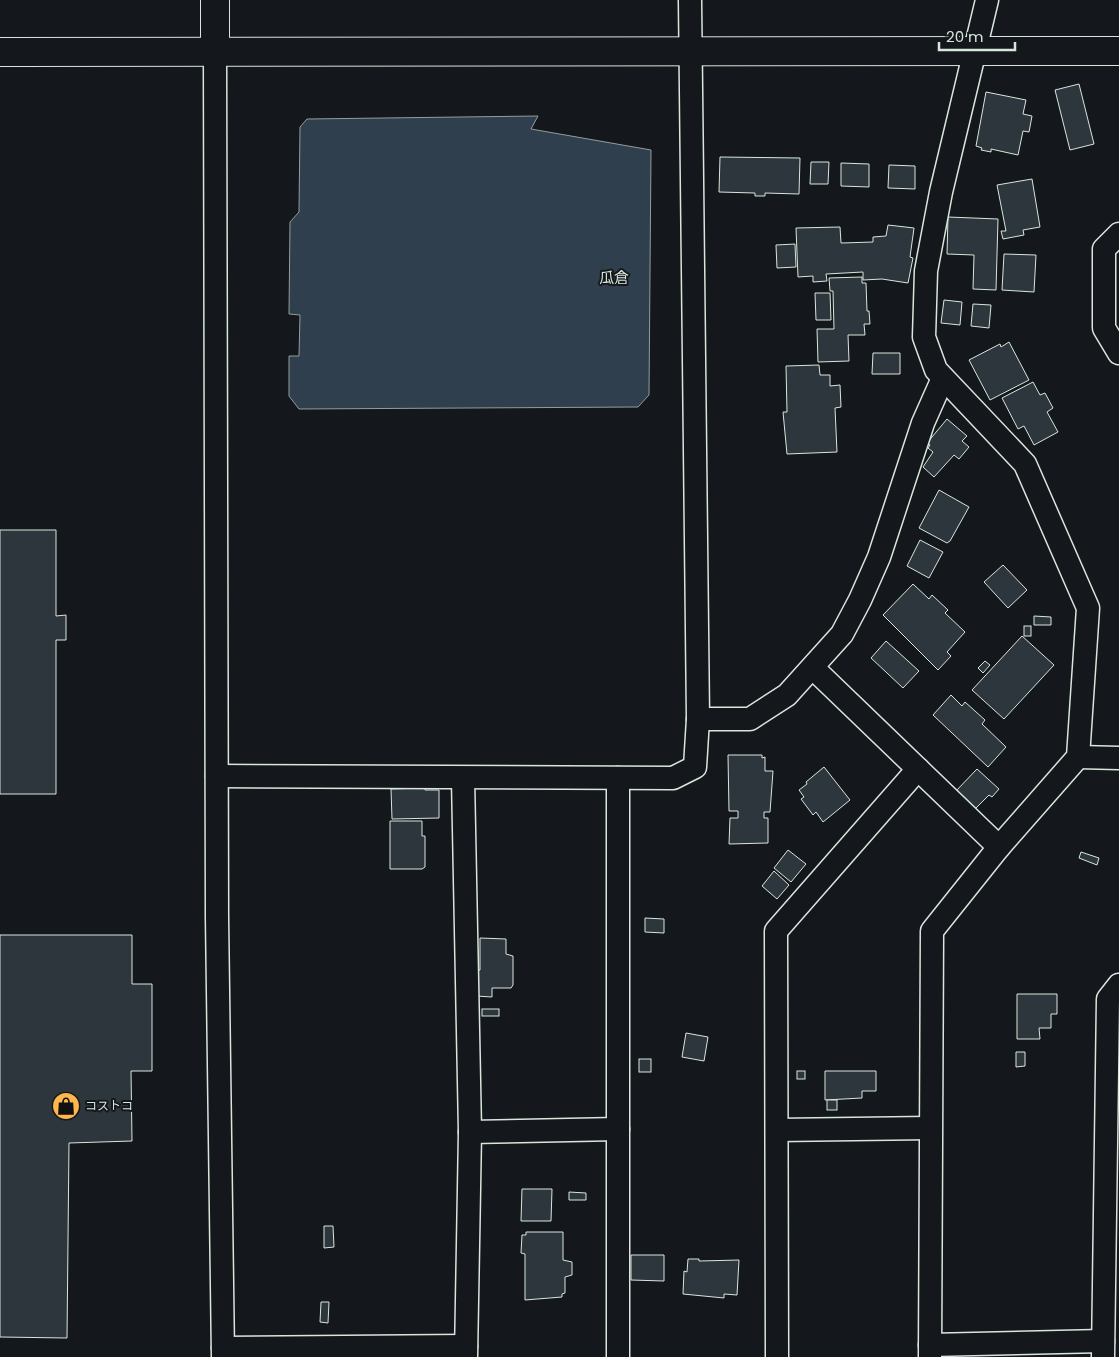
<svg xmlns="http://www.w3.org/2000/svg" width="1119" height="1357" viewBox="0 0 1119 1357" font-family="Poppins,'Noto Sans JP',sans-serif">
<style>
.water{fill:#2f3f4d;stroke:#939e99}
.building{fill:#2c363c;stroke:#d8e6dc}
.lines{fill:none;stroke-linecap:round;stroke-linejoin:round}
.minor-casing{stroke:#d8e6dc;stroke-width:25}
.tertiary-casing{stroke:#d8e6dc;stroke-width:30}
.minor{stroke:#14181c;stroke-width:22}
.tertiary{stroke:#14181c;stroke-width:28}
.labels{text-anchor:middle;stroke-width:4;stroke-linejoin:round;paint-order:stroke}
.poi-label{font-size:12px;fill:#d8e6dc;stroke:#14181c;text-anchor:start}
.quarter-label{font-size:15px;fill:#d8e6dc;stroke:#14181c}
</style>
<rect width="100%" height="100%" fill="#14181c"/>
<!-- water -->
<polygon class="water" points="538,116 531,129 651,150 649,395 638,407 299,409 289,396 289,356 299,356 300,315 289,314 290,222 299,212 300,127 307,119"/>
<!-- building -->
<g class="building">
<polygon points="1079,84 1094,144 1070,150 1055,90"/>
<polygon points="986,92 1026,100 1023,114 1032,116 1029,132 1023,131 1018,155 991,149 991,152 981,150 982,148 976,146"/>
<polygon points="720,157 800,158 799,194 765,193 765,196 755,196 755,193 719,192"/>
<polygon points="811,162 829,162 828,184 810,184"/>
<polygon points="841,163 869,164 869,187 841,186"/>
<polygon points="889,165 915,166 915,189 888,188"/>
<polygon points="1032,179 1040,227 1023,230 1024,235 1003,239 1001,231 1006,231 997,185"/>
<polygon points="948,217 998,219 996,290 973,289 974,255 947,254"/>
<polygon points="888,225 914,228 910,257 913,258 908,283 882,279 863,280 863,272 826,274 827,281 813,282 813,276 798,277 796,228 840,227 841,243 873,242 873,237 886,236"/>
<polygon points="795,244 796,267 777,268 776,245"/>
<polygon points="1004,254 1036,255 1034,292 1002,290"/>
<polygon points="862,277 862,283 866,283 867,311 869,311 870,324 864,324 865,335 848,335 849,361 818,362 817,329 834,329 833,291 830,291 829,278"/>
<polygon points="815,293 830,293 831,320 816,320"/>
<polygon points="944,300 962,302 960,325 941,323"/>
<polygon points="973,304 991,305 989,328 971,326"/>
<polygon points="1009,342 1029,380 990,400 969,360 1000,344 1001,347"/>
<polygon points="873,353 900,353 900,374 872,374"/>
<polygon points="819,365 820,375 830,375 830,386 840,385 841,407 835,408 837,452 787,454 783,412 787,412 786,366"/>
<polygon points="1033,382 1040,395 1045,393 1053,408 1047,412 1058,432 1034,445 1024,426 1018,429 1002,398"/>
<polygon points="947,419 967,436 962,441 969,447 959,459 954,455 934,477 923,467 933,452 928,448 930,445 927,443"/>
<polygon points="939,490 969,507 950,541 947,543 919,528"/>
<polygon points="0,530 56,530 56,616 66,615 66,640 56,640 56,794 0,794"/>
<polygon points="920,540 943,552 929,578 907,566"/>
<polygon points="1003,565 1027,590 1008,608 984,582"/>
<polygon points="913,584 929,599 932,595 948,610 945,613 965,632 947,652 951,656 938,670 883,615"/>
<polygon points="1034,616 1051,617 1051,625 1034,625"/>
<rect x="1024" y="626" width="7" height="10"/>
<polygon points="1022,636 1054,665 1004,719 972,690"/>
<polygon points="886,641 919,671 903,688 871,658"/>
<polygon points="985,661 990,665 983,673 978,668"/>
<polygon points="951,695 962,706 965,702 985,720 982,724 1006,747 988,767 933,715"/>
<polygon points="728,755 762,755 762,758 765,757 765,771 773,771 770,812 764,812 764,818 768,818 768,843 729,844 730,818 738,818 738,811 729,811"/>
<polygon points="824,767 850,800 823,822 816,812 813,815 801,799 804,797 799,790 807,784 806,782"/>
<polygon points="977,769 999,789 992,797 989,795 974,810 955,792"/>
<polygon points="425,788 425,790 439,790 439,818 392,819 391,789"/>
<polygon points="390,821 422,821 422,836 425,836 425,867 422,869 390,869"/>
<polygon points="788,850 806,864 791,882 774,868"/>
<polygon points="1081,852 1099,858 1097,865 1079,858"/>
<polygon points="774,871 789,885 777,899 762,886"/>
<polygon points="645,918 664,919 664,933 645,932"/>
<polygon points="0,935 132,935 132,984 152,984 152,1071 131,1071 132,1141 69,1143 67,1338 0,1337"/>
<polygon points="480,938 506,939 506,954 513,956 513,985 511,988 492,988 492,997 476,996 476,970 480,970"/>
<polygon points="1017,994 1057,994 1057,1014 1051,1014 1051,1028 1039,1028 1040,1039 1017,1039"/>
<rect x="482" y="1009" width="17" height="7"/>
<polygon points="686,1033 708,1037 704,1061 682,1057"/>
<polygon points="1016,1052 1025,1052 1025,1066 1016,1067"/>
<rect x="639" y="1059" width="12" height="13"/>
<rect x="797" y="1071" width="8" height="8"/>
<polygon points="825,1071 876,1071 876,1091 862,1091 862,1098 825,1100"/>
<rect x="827" y="1100" width="10" height="10"/>
<polygon points="522,1189 552,1189 551,1221 521,1221"/>
<polygon points="569,1192 586,1193 586,1200 569,1200"/>
<polygon points="324,1226 333,1226 334,1247 324,1248"/>
<polygon points="526,1232 563,1232 563,1260 572,1262 572,1275 565,1277 565,1293 562,1294 562,1297 525,1300 525,1254 521,1253 522,1235 526,1235"/>
<polygon points="631,1255 664,1255 664,1281 631,1280"/>
<polygon points="688,1259 699,1259 699,1261 739,1260 737,1295 724,1294 724,1298 683,1294 684,1271 687,1272"/>
<polygon points="321,1302 329,1302 328,1323 320,1322"/>
</g>
<g class="lines">
<!-- minor casing -->
<g class="minor-casing">
<g id="minor">
<polyline points="690,0 698,719"/>
<polyline points="215,53 217,917 223,1357"/>
<polyline points="1119,234 1104,249 1104,328 1119,353"/>
<polyline points="813,668 999,847"/>
<polyline points="1078,757 1119,758"/>
<polyline points="217,776 673,778 695,767 698,719 750,719 787,695 842,634 860,600 879,557 923,423 943,378"/>
<polyline points="463,778 470,1132 466,1357"/>
<polyline points="777,1130 930,1128"/>
<polyline points="470,1132 618,1129"/>
<polyline points="930,1345 1103,1341"/>
<polyline points="223,1348 466,1346"/>
<polyline points="618,1357 618,778"/>
<polyline points="777,1357 776,931 918,769"/>
<polyline points="930,1357 932,931 999,847 1078,757 1088,608 1025,464 936,370 924,337 926,271 941,192 987,0"/>
<polyline points="1103,1357 1108,999 1119,985"/>
</g>
</g>
<!-- tertiary casing -->
<g class="tertiary-casing">
<g id="tertiary">
<polyline points="215,0 215,53"/>
<polyline points="0,52 1119,51"/>
</g>
</g>
<!-- minor -->
<use href="#minor" class="minor"/>
<!-- tertiary -->
<use href="#tertiary" class="tertiary"/>
</g>
<!-- icons -->
<defs>
<g id="shop-disc" transform="scale(1.4375)"><circle r="9.5" fill="#ffb74d" stroke="#14181c"/><path d="M-5-2.5h2.3a2.7 3.5 0 0 1 5.4 0H5L5.5 6h-11ZM-1.5-2.5h3a1.5 2.3 0 0 0-3 0Z" fill="#111"/></g>
</defs>
<g fill-rule="evenodd">
<use href="#shop-disc" x="66" y="1106"/>
</g>
<g class="labels">
<!-- poi labels -->
<g class="poi-label">
<text x="85" y="1110">コストコ</text>
</g>
<!-- quarter labels -->
<g class="quarter-label">
<text x="614" y="283">瓜倉</text>
</g>
</g>
<!-- scale -->
<path d="M939 42v8h76v-8" fill="none" stroke="#d8e6dc" stroke-width="2.5"/>
<text x="946" y="42" font-size="15" fill="#d8e6dc" stroke="#14181c" stroke-width="4" paint-order="stroke">20 m</text>
</svg>
